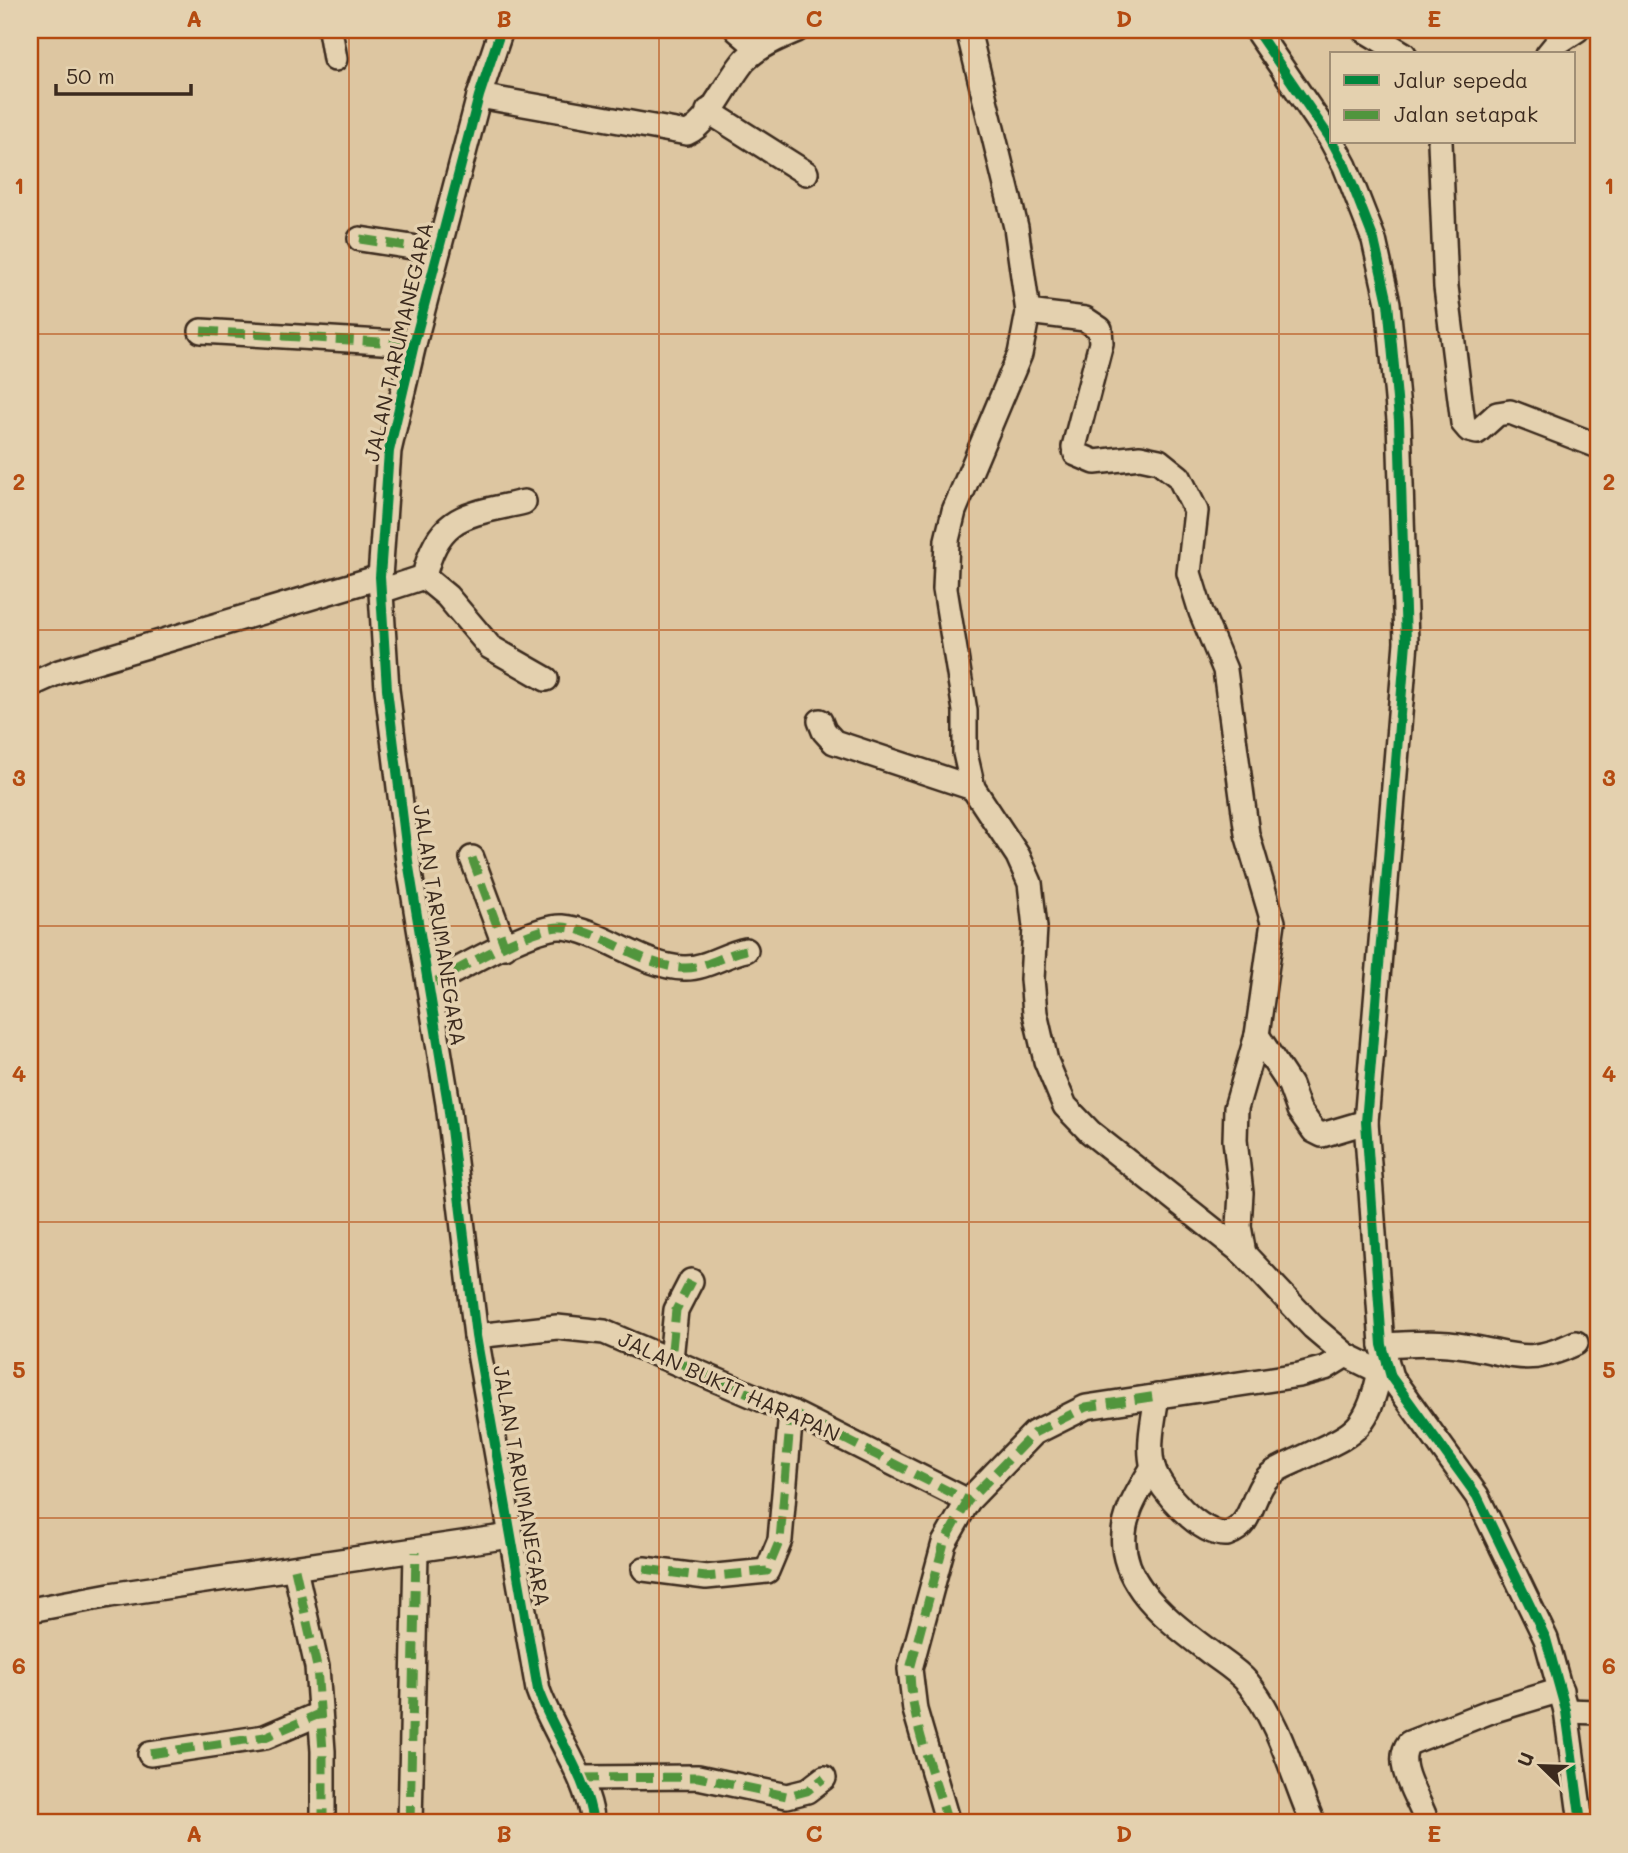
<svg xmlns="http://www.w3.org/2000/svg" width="1628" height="1853" viewBox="0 0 1628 1853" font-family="Mali,sans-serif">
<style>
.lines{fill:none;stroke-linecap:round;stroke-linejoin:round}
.minor-casing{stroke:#3b2a1e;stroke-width:28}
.minor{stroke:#e4d1af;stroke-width:23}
.quiet{stroke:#51953d;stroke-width:9;stroke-dasharray:18 9;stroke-linecap:butt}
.cycleway-casing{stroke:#e4d1af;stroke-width:15}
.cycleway{stroke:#00873e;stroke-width:10}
.grid{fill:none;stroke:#b44b11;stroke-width:2;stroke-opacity:0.55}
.labels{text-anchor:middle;stroke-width:7;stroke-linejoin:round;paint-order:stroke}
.street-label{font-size:21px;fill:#3b2a1e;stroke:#e4d1af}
.neatline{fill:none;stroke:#b44b11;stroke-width:2.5}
.grid-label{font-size:23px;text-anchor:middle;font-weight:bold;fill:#b44b11}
</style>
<rect width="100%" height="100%" fill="#ddc6a1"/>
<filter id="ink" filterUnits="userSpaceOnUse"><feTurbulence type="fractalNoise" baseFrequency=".0143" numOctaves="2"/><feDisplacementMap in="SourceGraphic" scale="14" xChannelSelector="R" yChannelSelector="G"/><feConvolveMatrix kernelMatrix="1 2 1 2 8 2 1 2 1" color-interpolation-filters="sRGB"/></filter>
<g filter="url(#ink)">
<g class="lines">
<!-- minor casing -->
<g class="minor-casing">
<g id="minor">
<polyline points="330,30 335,59"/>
<path d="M 501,30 L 479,96 L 414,344 L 389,451 L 380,577 L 387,689 L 408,861 L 448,1104 L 476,1336 L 538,1690 C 554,1735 587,1775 593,1823"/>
<polyline points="737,30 758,48"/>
<polyline points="968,30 1016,227 1028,312 1020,354 954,511 947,540 945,589 965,711 965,753 973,788 1018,856 1030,883 1035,927 1032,979 1035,1013 1046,1061 1065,1106 1090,1132 1244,1254 1313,1327 1346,1355 1391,1377"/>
<polyline points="1256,30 1330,138 1345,166 1374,240 1388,303 1399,420 1406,642 1366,1122 1382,1345 1391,1377 1477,1496 1546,1639 1566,1711 1581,1823"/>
<polyline points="1364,30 1404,54"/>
<polyline points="1548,54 1557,43 1577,30"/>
<path d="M 479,96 L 687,133 C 710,123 727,80 745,60 C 759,46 778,38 797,30"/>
<polyline points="708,111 806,173"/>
<polyline points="1440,142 1446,287 1463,423 1469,430 1477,432 1497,414 1510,412 1598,446"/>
<polyline points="360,239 438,251"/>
<polyline points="1028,312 1085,319 1100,329 1101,343 1074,447 1076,454 1095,462 1140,457 1159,461 1179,477 1196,511 1189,573 1201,612 1225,670 1247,834 1273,922 1257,1035 1236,1108 1235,1140 1241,1193 1239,1226 1244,1254"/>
<polyline points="201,331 414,344"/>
<polyline points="424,577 447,596 490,647 546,679"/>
<path d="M 381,591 L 424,577 C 438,513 469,515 524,502"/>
<polyline points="30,685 59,672 380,577"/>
<polyline points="820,721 824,731 834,742 973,788"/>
<polyline points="472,858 505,947"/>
<path d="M 429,985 C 456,971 534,925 562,927 C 602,930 642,967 684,968 C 705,969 725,954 746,950"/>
<polyline points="1257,1035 1290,1085 1299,1110 1314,1131 1322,1135 1366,1122"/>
<polyline points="476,1336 557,1327 604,1332 791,1412 968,1501"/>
<path d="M 1382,1345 C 1409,1344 1437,1341 1464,1346 C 1516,1354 1525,1367 1576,1343"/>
<polyline points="671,1359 676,1310 691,1281"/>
<path d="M 1157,1396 C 1154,1417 1147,1446 1153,1467 C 1160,1491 1201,1536 1227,1534 C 1255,1525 1250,1493 1270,1475 C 1278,1468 1289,1464 1298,1460 C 1351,1434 1367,1435 1380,1371"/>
<path d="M 1153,1467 C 1145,1480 1136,1494 1130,1509 C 1104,1572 1162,1616 1207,1650 C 1221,1661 1236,1669 1248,1683 C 1280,1722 1293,1778 1313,1823"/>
<polyline points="295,1569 317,1667 323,1751 323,1823"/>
<polyline points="644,1569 706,1577 767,1571 780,1540 791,1412"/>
<polyline points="30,1610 110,1595 510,1536"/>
<polyline points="1566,1711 1598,1712"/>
<polyline points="150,1754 265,1737 319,1714"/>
<polyline points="581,1778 698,1777 787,1796 807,1791 824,1778"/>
<polyline points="410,1823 416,1552"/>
<polyline points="948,1823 915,1710 910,1669 944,1543 968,1501 1034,1433 1086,1407 1299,1375 1325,1368 1346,1355"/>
<path d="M 1427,1823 C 1421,1801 1392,1764 1409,1743 L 1491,1711 L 1561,1690"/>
</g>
</g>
<!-- minor -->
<use href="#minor" class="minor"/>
<!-- quiet -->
<g class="quiet">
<polyline points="360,239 438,251"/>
<polyline points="201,331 414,344"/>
<polyline points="472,858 505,947"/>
<path d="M 429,985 C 456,971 534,925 562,927 C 602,930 642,967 684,968 C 705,969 725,954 746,950"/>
<polyline points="691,1281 676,1310 671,1359 791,1412 968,1501"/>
<polyline points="295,1569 317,1667 323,1751 323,1823"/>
<polyline points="644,1569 706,1577 767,1571 780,1540 791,1412"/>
<polyline points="150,1754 265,1737 319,1714"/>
<polyline points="581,1778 698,1777 787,1796 807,1791 824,1778"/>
<polyline points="410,1823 416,1552"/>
<path d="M 948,1823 C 934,1774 910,1720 910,1669 L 944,1543 L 968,1501 L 1034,1433 L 1086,1407 L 1157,1396"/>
</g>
<!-- cycleway casing -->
<g class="cycleway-casing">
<g id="cycleway">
<path d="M 501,30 L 479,96 L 414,344 L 389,451 L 380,577 L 387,689 L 408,861 L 448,1104 L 476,1336 L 538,1690 C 554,1735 587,1775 593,1823"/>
<polyline points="1256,30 1330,138 1345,166 1374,240 1388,303 1399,420 1406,642 1366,1122 1382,1345 1391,1377 1477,1496 1546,1639 1566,1711 1581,1823"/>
</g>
</g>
<!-- cycleway -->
<use href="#cycleway" class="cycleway"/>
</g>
</g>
<!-- grid -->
<path class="grid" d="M 349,30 L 349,1823M 659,30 L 659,1823M 969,30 L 969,1823M 1279,30 L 1279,1823M 30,334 L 1598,334M 30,630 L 1598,630M 30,926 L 1598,926M 30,1222 L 1598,1222M 30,1518 L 1598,1518"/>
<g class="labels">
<!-- street labels -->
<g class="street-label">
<text transform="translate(399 342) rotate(-77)" y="7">JALAN TARUMANEGARA</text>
<text transform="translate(439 925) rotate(81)" y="7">JALAN TARUMANEGARA</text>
<text transform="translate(729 1387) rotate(24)" y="7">JALAN BUKIT HARAPAN</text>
<text transform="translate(521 1486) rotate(80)" y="7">JALAN TARUMANEGARA</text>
</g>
</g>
<!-- margin -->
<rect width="1628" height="1853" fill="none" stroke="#e4d1af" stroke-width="77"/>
<!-- legend -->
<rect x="1330" y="52" width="245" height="91" fill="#e4d1af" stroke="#a08e75" stroke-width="2"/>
<rect x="1344" y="75" width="35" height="10" fill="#00873e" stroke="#a08e75" stroke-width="2"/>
<text x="1394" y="88" font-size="21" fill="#3b2a1e">Jalur sepeda</text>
<rect x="1344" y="110" width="35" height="10" fill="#51953d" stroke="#a08e75" stroke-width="2"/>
<text x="1394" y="122" font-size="21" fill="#3b2a1e">Jalan setapak</text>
<!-- north arrow -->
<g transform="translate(1541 1766) rotate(293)" stroke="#e4d1af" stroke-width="5" paint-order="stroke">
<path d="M0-5L12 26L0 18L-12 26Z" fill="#3b2a1e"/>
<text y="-10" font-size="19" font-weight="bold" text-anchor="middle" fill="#3b2a1e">U</text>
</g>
<!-- scale -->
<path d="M56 84v10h135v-10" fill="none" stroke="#3b2a1e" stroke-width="3.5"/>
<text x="66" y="84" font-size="21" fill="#3b2a1e" stroke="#e4d1af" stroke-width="5" paint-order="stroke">50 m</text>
<rect x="38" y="38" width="1552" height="1776" class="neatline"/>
<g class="grid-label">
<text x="194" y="27">A</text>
<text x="504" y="27">B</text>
<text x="814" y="27">C</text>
<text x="1124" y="27">D</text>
<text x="1434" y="27">E</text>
<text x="19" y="194">1</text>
<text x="1609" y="194">1</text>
<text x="19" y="490">2</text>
<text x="1609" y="490">2</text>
<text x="19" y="786">3</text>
<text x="1609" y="786">3</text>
<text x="19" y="1082">4</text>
<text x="1609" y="1082">4</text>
<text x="19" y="1378">5</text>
<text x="1609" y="1378">5</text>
<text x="19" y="1674">6</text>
<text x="1609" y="1674">6</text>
<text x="194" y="1842">A</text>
<text x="504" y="1842">B</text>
<text x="814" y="1842">C</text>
<text x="1124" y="1842">D</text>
<text x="1434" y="1842">E</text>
</g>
</svg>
